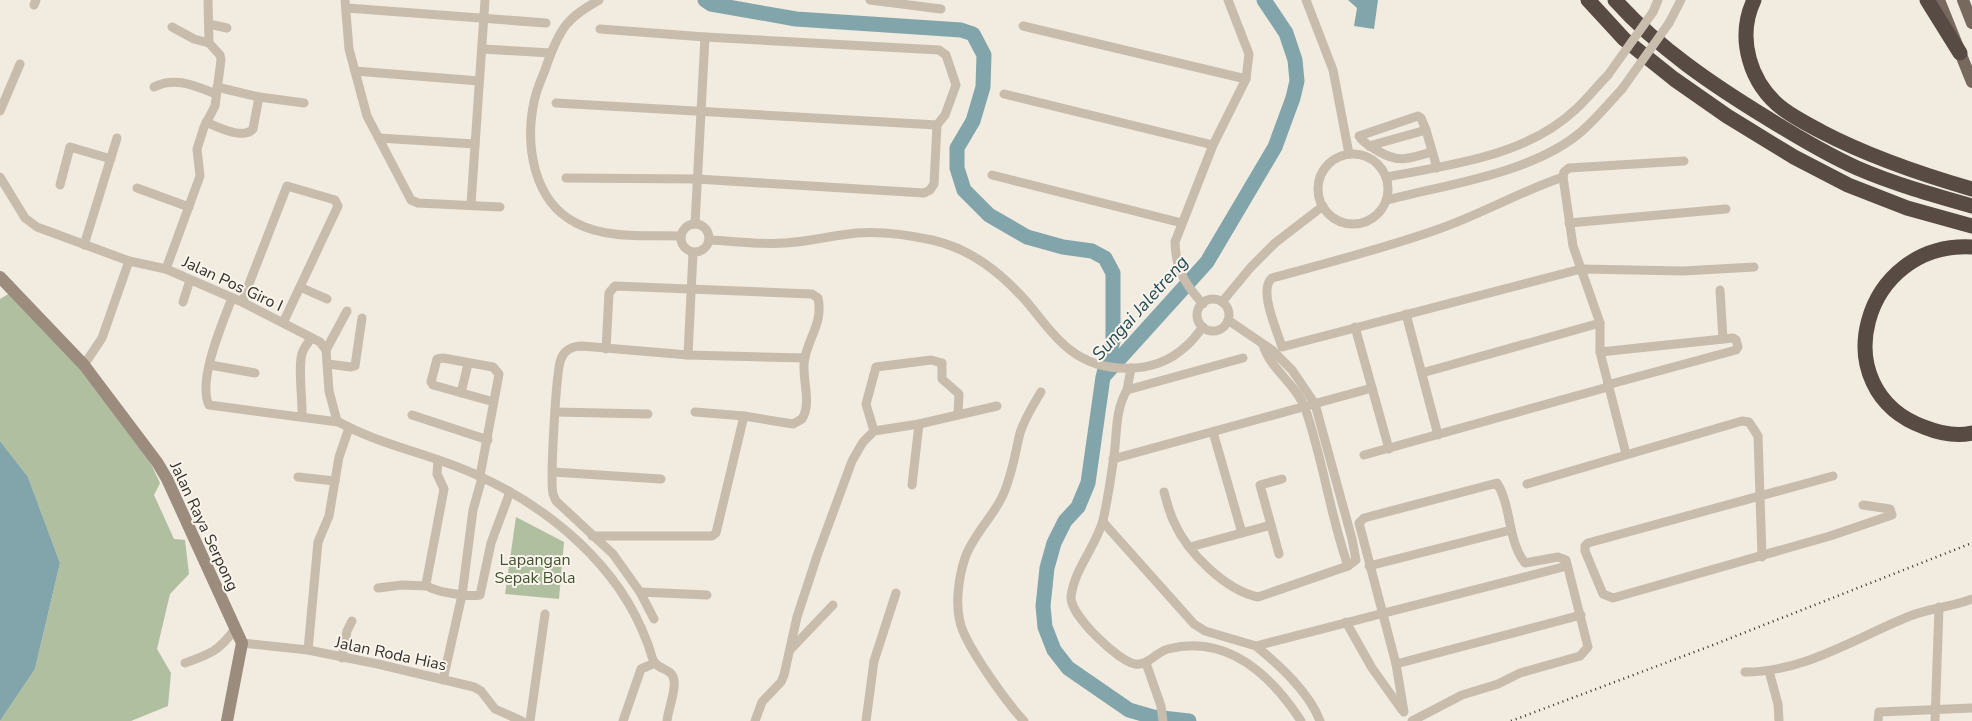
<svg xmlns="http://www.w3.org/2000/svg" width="1972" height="721" viewBox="0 0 1972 721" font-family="'Nunito Sans',sans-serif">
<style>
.green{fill:#b1bfa1}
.water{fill:#82a5ab}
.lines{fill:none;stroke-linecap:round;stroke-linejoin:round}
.river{stroke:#82a5ab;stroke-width:15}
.street{stroke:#c8bcad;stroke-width:9}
.secondary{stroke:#9b8c7e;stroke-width:12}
.primary{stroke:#77695d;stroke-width:12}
.highway{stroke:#574b43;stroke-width:15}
.rail{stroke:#37302b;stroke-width:2.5;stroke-dasharray:1 4;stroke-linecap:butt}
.street-bridge{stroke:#c8bcad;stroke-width:9}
.labels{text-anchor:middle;stroke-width:4;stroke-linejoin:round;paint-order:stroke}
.street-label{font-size:16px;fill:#37302b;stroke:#f9f4ec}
.park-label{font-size:16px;fill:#435331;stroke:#f9f4ec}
.water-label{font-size:18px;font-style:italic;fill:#244c55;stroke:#f9f4ec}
</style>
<rect width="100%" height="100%" fill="#f1ebe0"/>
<!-- green -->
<g class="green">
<polygon points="10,293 73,355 143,447 160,483 154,495 174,539 185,540 189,574 170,594 157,649 171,673 168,706 131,721 0,721 35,669 60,563 28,477 0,441 0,299"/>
<polygon points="516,517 564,542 559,599 505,594"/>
</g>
<!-- water -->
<g class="water">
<polygon points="1348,0 1378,0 1374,29 1354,26 1357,8"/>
<polygon points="0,441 28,477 60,563 35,669 0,721"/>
</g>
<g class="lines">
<!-- river -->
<g class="river">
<polyline points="705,0 711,4 796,19 961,30 973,34 984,55 983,87 973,121 957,148 957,168 964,190 989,215 1027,237 1063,247 1092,251 1105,258 1113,273 1113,341 1104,373"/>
<polyline points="1189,721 1153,717 1129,710 1068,668 1054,650 1045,627 1043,606 1047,568 1054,543 1065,521 1078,507 1088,483 1103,377 1207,262 1275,147 1293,98 1297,81 1295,60 1286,33 1264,0"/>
</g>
<!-- street -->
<g class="street">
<polyline points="345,0 349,49 367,116 411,200 418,203 500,207"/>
<path d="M 599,0 C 587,7 575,14 566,25 C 556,38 550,55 545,70 C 541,80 536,91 534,102 C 525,145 533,201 576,223 C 606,239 647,235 681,236"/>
<polyline points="870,0 941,9"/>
<polyline points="1306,0 1333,70 1349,154"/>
<polyline points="34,5 36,0"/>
<polyline points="347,8 546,23"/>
<polyline points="1653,12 1658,0"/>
<polyline points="1669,23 1681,0"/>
<polyline points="209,24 227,28"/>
<polyline points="1023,26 1246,79"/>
<polyline points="172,27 194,39 209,43"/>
<polyline points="482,49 551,53"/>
<polyline points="355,71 479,81"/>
<path d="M 154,87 C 175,76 195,86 216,94"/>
<polyline points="1004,94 1213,145"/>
<polyline points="259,97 304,103"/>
<polyline points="556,103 937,125"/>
<polyline points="0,111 20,64"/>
<path d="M 206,122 C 218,127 243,140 253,129 L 259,97 L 217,87"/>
<path d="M 1426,130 L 1421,118 L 1418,116 L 1359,136 C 1363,143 1371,147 1378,151 C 1400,164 1409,158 1432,152"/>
<polyline points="379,138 475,144"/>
<polyline points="1369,146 1426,130 1437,168"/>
<circle cx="1353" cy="189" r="35"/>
<path d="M 1684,161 L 1569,168 L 1564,172 L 1563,177 C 1519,192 1480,215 1436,230 C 1382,249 1327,263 1272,278 C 1258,290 1277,330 1282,347 L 1581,269 L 1683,271 L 1754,267"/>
<polyline points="992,175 1182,223"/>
<path d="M 0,177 L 25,218 L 37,227 L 129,261 L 166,269 L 242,302 L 320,342 L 326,350 L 329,391 L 337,421 C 381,446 433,454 479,476 C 551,509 619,566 647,642 C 650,648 651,658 655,663 C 661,670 672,669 674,680 C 676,692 668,709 667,721"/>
<path d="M 1386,177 C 1450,165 1527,156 1576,109 C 1587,99 1597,86 1608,75"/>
<polyline points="1563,177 1573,246 1600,323 1600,352 1626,454"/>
<polyline points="566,178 697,179 924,193 930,190 934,184 937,125 945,115 956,85 946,55 939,50 705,37 600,29"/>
<polyline points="60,185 70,147 111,159"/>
<polyline points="137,188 189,207"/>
<path d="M 1387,200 C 1448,184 1534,173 1582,131 C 1597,118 1609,103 1622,89"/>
<polyline points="471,204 485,0"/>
<polyline points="1569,223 1726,209"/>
<circle cx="695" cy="238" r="14"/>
<polyline points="695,224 705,37"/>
<path d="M 709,240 C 734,241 760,245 785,243 C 809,242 833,235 857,233 C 881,231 909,235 932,240 C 971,249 1000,272 1026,301 C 1040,317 1052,336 1069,349 C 1101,375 1155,375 1185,347 C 1192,342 1197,334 1203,327"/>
<polyline points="84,245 117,138"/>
<polyline points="166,269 200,176 197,149 204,127 215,106 221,60 220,55 209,43 208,0"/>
<polyline points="300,287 327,299"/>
<polyline points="1720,290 1723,339"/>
<path d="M 232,298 C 223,322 197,381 209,405 L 338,422"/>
<circle cx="1213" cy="315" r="16"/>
<polyline points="183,302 190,280"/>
<polyline points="242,302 287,186 335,200 338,206 283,323"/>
<polyline points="1222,302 1251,267 1275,243 1323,206"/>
<path d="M 1203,304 C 1184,283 1176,270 1175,242 L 1213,145 L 1246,79 L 1249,54 L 1228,0"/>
<polyline points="1406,314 1438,435"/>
<polyline points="1355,327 1389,449"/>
<path d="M 1263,345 C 1270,369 1296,384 1305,408 C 1323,459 1330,515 1348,566"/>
<path d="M 606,349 L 609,293 L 615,286 L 812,294 L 818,298 C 823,322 810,335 805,357 C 800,376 813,401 802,419 L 793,424 L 744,416 L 695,412"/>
<polyline points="326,350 347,311"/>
<polyline points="1600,352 1733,338 1736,340 1738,347 1736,350 1607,385"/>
<polyline points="688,355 693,253"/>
<path d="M 1243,358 L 1127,390 C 1115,410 1117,434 1114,456 C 1111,477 1108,499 1103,520 C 1096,547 1074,569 1071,597 C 1070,615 1118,661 1135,664 C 1148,666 1156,652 1168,649 C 1227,634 1271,675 1301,721"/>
<polyline points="328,364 351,367 355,366 362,318"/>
<polyline points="84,365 102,338 129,261"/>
<polyline points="210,365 255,373"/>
<polyline points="1422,373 1600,323"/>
<polyline points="1127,390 1131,368"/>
<polyline points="461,393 468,364"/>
<polyline points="555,412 648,414"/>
<polyline points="412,415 488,440"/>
<path d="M 302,417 C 303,401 297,363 303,351 C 305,346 309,342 311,338"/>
<polyline points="874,431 866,404 876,367 931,360 942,363 942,379 959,394 958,414"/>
<polyline points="1213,432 1242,533"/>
<polyline points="1364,455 1608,387"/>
<polyline points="1113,459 1372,388"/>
<path d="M 438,460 L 437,474 L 444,489 L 426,584 C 430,592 470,597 480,595 L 491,543 L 510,492"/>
<polyline points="553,472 661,479"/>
<polyline points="480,476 499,374 493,367 443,358 437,359 431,382 433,385 494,402"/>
<polyline points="1833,476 1588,543 1585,546 1585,551 1603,594 1613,598 1830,536 1892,515 1890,509 1863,505"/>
<polyline points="298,477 335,481"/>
<polyline points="1527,484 1742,421 1749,422 1758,436 1762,557"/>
<polyline points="912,485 919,424"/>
<path d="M 1164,492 C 1167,502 1169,512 1174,522 C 1187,552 1225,590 1258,597 L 1348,566 L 1356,560 L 1352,539 L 1315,404 L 1292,370 L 1272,350 L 1228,320"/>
<polyline points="1103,522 1194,624 1205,631 1256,646 1567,566"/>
<polyline points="592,536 712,536 716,533 744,416"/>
<polyline points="1190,547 1271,525"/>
<polyline points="1279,554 1260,485 1282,479"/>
<polyline points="1369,566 1511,530"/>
<polyline points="378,588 402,585 427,586"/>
<polyline points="640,592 707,595"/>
<path d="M 654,619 L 640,592 L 613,554 L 556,501 L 553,494 C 550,482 556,369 561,359 C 564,350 573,346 582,346 L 688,355 L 805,358"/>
<polyline points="1346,622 1372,668 1402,710"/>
<polyline points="242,643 308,650 378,664 474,687 481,691 495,709 522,721"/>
<path d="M 1256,646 C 1280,666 1309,692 1320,721"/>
<polyline points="308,650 318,542 329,516 339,457 349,428"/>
<polyline points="790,650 833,605"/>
<polyline points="342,658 347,631 352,621"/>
<path d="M 185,663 C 210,654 219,651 235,629"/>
<polyline points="1146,663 1161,706 1163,721"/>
<polyline points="1396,664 1581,615"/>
<polyline points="1769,671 1778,704 1779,721"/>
<path d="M 1745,672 C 1805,672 1855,638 1910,616 C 1930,608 1952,607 1972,599"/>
<polyline points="443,680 462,595 473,510 482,478"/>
<path d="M 1404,712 L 1396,664 L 1359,523 L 1364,518 L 1497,483 C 1512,507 1507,540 1525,563 L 1558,557 L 1566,560 L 1588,647 L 1580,656 L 1520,673 L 1498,684 L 1462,695 L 1412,721"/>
<polyline points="530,721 545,614"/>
<polyline points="623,721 641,669 655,663"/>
<polyline points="755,721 762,702 781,682 784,675 797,617 817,556 852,461 863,442 874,431 919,424 997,406"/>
<polyline points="866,721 874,661 896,593"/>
<path d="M 1024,721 C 1007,703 965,645 960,622 C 955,603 959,576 965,558 C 973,535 993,517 1003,495 C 1012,475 1015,454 1020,433 C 1025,418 1033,405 1041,392"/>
<polyline points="1878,721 1879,712 1972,708"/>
<polyline points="1935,721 1939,607"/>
</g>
<!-- secondary -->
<polyline class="secondary" points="0,277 84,365 157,462 167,479 242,643 227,721"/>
<!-- primary -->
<g class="primary">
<polyline points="1939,0 1972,82"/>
<polyline points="1963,0 1972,23"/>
</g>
<!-- highway -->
<g class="highway">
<polyline points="1588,0 1624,39 1674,79 1727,116 1794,157 1848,185 1907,208 1972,226"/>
<path d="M 1615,0 C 1658,48 1713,85 1767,118 C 1796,136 1826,154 1857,168 C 1894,184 1933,195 1972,206"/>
<path d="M 1754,0 C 1736,38 1750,84 1783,109 C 1795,118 1809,125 1822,132 C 1870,157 1920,174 1972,189"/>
<polyline points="1927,0 1960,53"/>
<path d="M 1972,247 C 1862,241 1822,390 1924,427 C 1939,433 1956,437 1972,433"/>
</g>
<!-- rail -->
<polyline class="rail" points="1511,721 1713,645 1972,543"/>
<!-- street-bridge -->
<g class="street-bridge">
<polyline points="1608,75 1653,12"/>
<polyline points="1622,89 1669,23"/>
</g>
</g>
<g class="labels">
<!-- street labels -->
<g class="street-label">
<text transform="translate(233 283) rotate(25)" y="6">Jalan Pos Giro I</text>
<text transform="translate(205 526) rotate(65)" y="6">Jalan Raya Serpong</text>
<text transform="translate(391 653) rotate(12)" y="6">Jalan Roda Hias</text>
</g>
<!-- park labels -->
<g class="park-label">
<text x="535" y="565">Lapangan<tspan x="535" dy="18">Sepak Bola</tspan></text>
</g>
<!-- water labels -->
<g class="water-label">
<text transform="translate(1140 308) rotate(-48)" y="6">Sungai Jaletreng</text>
</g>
</g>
</svg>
